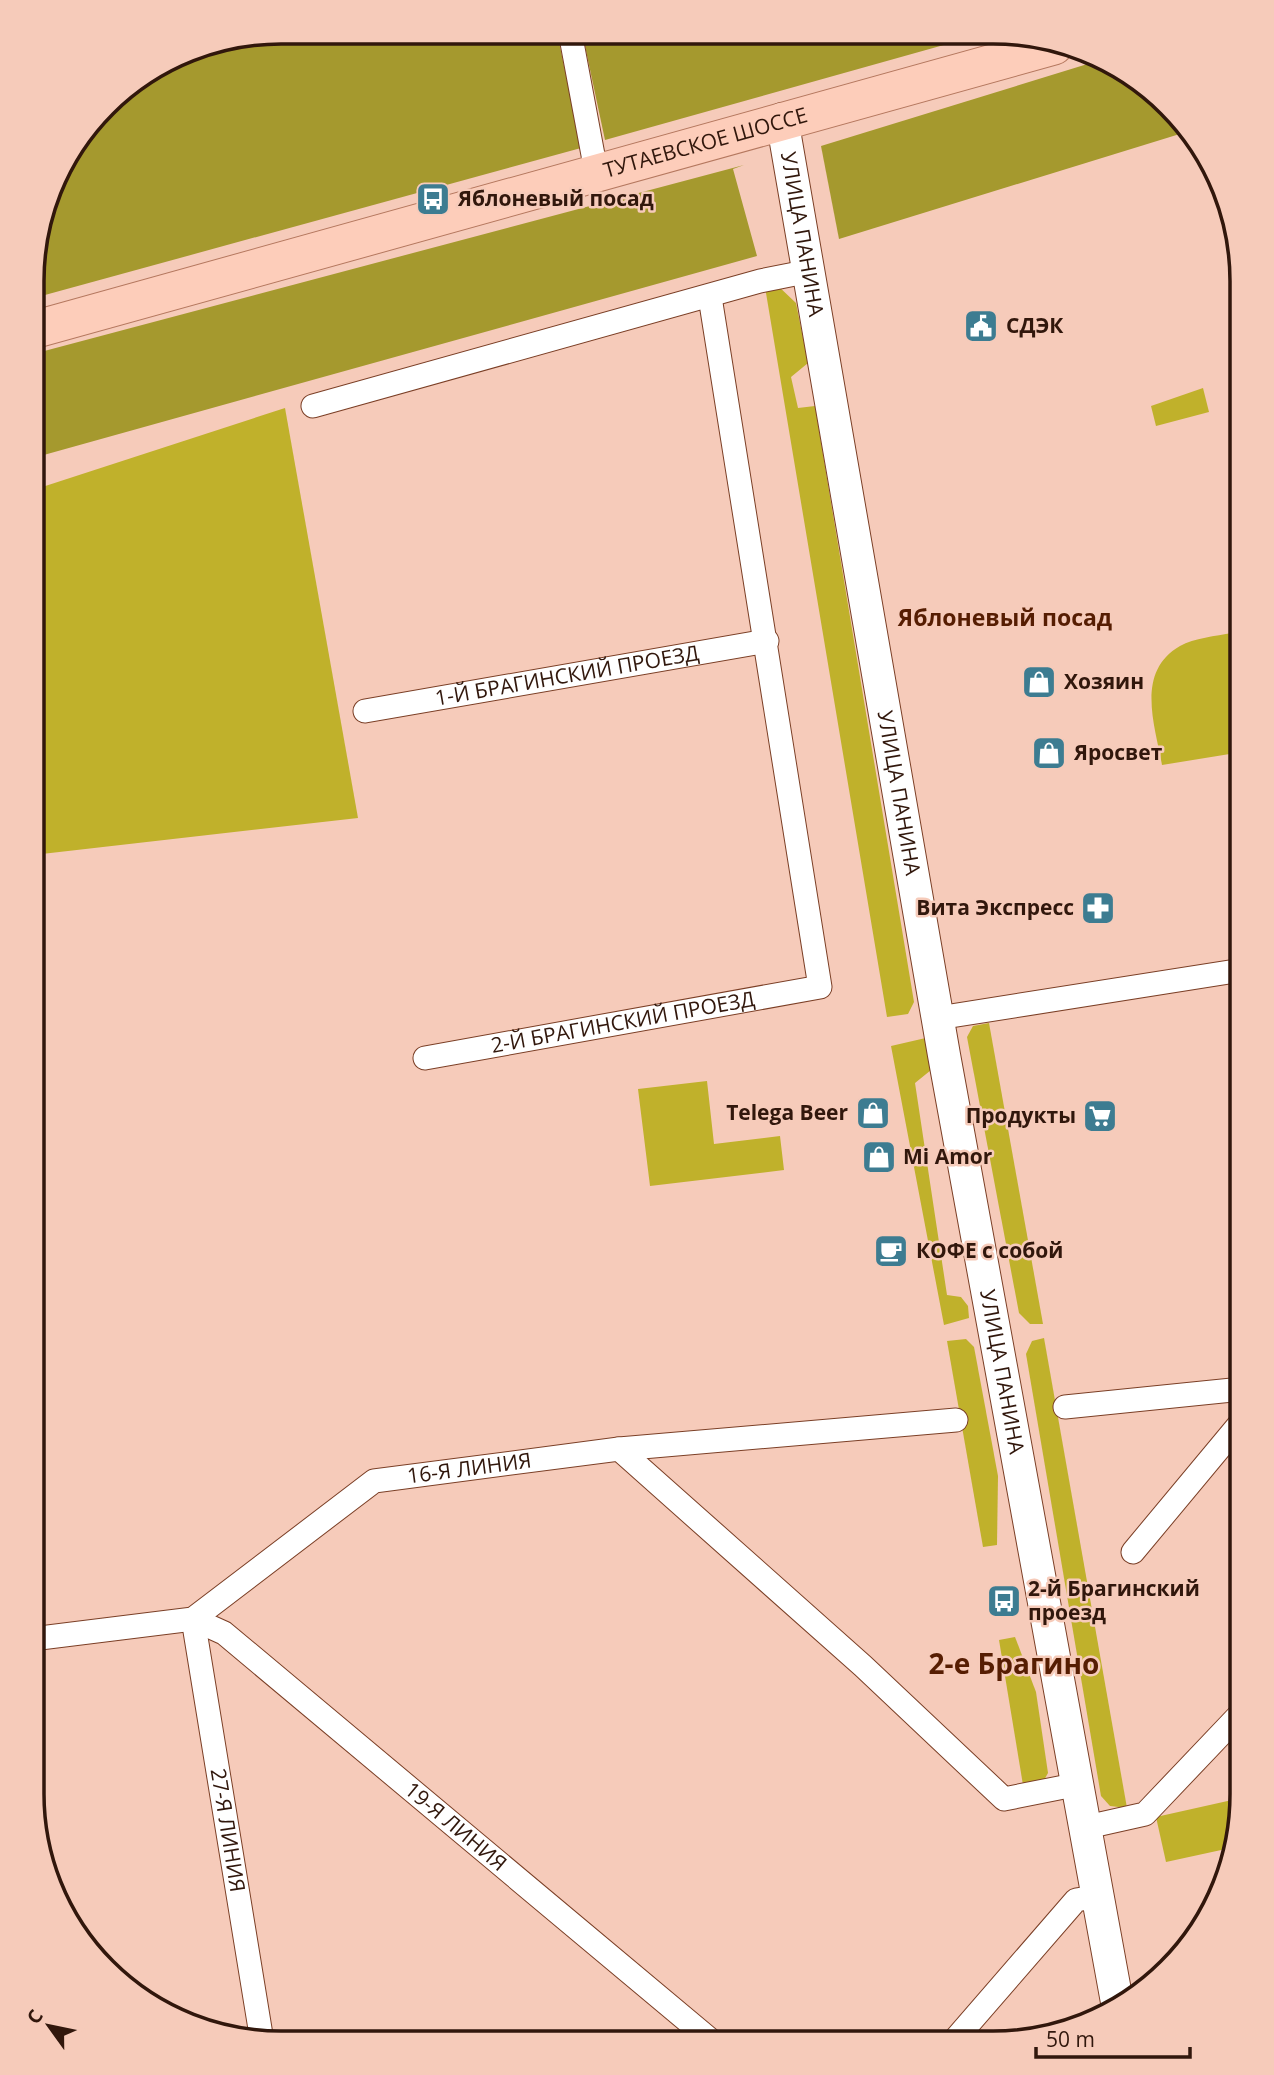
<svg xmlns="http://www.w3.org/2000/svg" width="1274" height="2075" viewBox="0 0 1274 2075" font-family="'Open Sans',sans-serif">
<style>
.built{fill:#f8b9a0}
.green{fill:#c0b12b}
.forest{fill:#a5992e}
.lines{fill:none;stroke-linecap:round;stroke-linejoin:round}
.street-casing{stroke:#7b3f26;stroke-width:25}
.secondary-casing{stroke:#7b3f26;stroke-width:34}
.primary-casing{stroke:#b5785f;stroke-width:39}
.street{stroke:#fff;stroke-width:23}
.secondary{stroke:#fff;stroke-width:32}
.primary{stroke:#fdcdba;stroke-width:37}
.labels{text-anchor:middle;stroke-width:5;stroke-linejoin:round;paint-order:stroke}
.street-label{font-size:21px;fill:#31170c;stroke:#f6cbba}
.poi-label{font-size:21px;font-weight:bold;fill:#31170c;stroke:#f6cbba;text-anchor:start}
.neighbourhood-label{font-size:23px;font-weight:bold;fill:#561d02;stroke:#f6cbba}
.district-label{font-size:28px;font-weight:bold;fill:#561d02;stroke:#f6cbba}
.rim{fill:none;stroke:#31170c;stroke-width:3.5}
</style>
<rect width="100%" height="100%" fill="#f6cbba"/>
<!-- built -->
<polygon class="built" points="758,33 803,33 761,46"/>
<!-- green -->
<g class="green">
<polygon points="776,284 796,303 808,363 791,377 798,408 815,406 914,1002 908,1014 887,1017 765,287"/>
<polygon points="1203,388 1209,412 1156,426 1151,406"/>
<polygon points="285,408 358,818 33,855 33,490"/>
<path d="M 1232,633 L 1242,674 L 1242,752 L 1162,765 C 1155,725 1135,672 1180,646 C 1194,638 1216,636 1232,633 Z"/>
<polygon points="989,1023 1043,1324 1030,1324 1019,1313 967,1037 973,1026"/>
<polygon points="930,1037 936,1066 915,1083 947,1295 961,1297 968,1306 969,1318 944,1325 891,1046"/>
<polygon points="707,1081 714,1144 780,1136 784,1170 650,1186 638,1089"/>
<polygon points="1044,1338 1127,1808 1110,1806 1101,1796 1026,1354 1032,1341"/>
<polygon points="966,1339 974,1347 998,1476 997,1545 983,1547 947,1341"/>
<polygon points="1015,1637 1036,1692 1048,1773 1043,1782 1023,1785 999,1640"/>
<polygon points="1241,1798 1242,1811 1235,1847 1166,1862 1156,1817"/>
</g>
<!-- forest -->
<g class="forest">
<polygon points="281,32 557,32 581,148 34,298 34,249 57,170 116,94 186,50"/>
<polygon points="582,32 758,33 761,45 803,33 983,34 605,140"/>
<polygon points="1094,62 1145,83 1183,133 839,239 821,146"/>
<polygon points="744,165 733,169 757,256 33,458 33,354"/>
</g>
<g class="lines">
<!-- street casing -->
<g class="street-casing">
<g id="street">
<polyline points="570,32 596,171"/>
<polyline points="313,406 760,281 810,271"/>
<path id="s1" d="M 365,711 L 767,641"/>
<polyline points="938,1018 1242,970"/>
<path id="s2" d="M 425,1058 L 820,987 L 710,297"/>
<polyline points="1065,1407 1242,1389"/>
<polyline points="619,1449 863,1666 1004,1799 1079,1784"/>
<polyline points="1133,1552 1242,1421"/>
<path id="s3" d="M 193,1619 L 224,1633 L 714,2043"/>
<path id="s4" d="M 193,1619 L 262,2041"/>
<path id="s5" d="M 32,1639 L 193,1619 L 374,1481 L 619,1449 L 956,1420"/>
<polyline points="1087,1827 1145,1814 1242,1712"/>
<polyline points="952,2043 1076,1900 1100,1896"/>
</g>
</g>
<!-- secondary casing -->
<g class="secondary-casing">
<g id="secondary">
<path id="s6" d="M 782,119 L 944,1055 L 1117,2002"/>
</g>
</g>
<!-- primary casing -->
<g class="primary-casing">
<g id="primary">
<path id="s7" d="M 33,330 L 1054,46"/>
</g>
</g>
<!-- street -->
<use href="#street" class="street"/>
<!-- secondary -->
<use href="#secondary" class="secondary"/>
<!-- primary -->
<use href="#primary" class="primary"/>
</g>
<!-- icons -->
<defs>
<g id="bus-square" transform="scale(1.75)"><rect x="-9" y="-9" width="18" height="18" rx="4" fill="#3d7c91" stroke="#f6cbba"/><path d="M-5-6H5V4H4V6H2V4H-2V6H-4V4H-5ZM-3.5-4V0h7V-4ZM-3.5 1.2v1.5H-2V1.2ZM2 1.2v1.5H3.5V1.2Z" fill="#fff"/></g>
<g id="civic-square" transform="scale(1.75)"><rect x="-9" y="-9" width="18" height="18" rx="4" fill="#3d7c91" stroke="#f6cbba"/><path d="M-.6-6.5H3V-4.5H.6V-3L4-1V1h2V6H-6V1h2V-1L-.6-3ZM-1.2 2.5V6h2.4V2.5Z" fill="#fff"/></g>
<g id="shop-square" transform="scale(1.75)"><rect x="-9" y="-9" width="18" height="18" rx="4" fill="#3d7c91" stroke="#f6cbba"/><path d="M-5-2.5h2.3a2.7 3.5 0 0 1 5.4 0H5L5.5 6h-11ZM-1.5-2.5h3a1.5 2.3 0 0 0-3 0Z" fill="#fff"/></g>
<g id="pharmacy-square" transform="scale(1.75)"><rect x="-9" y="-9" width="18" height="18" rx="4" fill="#3d7c91" stroke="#f6cbba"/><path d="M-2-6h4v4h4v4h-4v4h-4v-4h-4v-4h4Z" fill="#fff"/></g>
<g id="supermarket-square" transform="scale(1.75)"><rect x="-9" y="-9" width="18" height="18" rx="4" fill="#3d7c91" stroke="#f6cbba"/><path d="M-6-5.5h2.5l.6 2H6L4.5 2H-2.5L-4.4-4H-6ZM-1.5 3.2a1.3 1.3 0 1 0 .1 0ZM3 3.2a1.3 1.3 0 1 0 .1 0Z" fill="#fff"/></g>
<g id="cafe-square" transform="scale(1.75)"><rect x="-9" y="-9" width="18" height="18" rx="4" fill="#3d7c91" stroke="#f6cbba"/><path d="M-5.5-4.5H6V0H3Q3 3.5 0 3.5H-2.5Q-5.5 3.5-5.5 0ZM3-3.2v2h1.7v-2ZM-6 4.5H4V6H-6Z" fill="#fff"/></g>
</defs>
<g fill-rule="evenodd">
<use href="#bus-square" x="433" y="199"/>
<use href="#civic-square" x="981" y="326"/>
<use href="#shop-square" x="1039" y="682"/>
<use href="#shop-square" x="1049" y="753"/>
<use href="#pharmacy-square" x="1098" y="908"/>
<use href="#shop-square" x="873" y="1113"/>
<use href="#supermarket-square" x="1100" y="1116"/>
<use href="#shop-square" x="879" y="1157"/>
<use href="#cafe-square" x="891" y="1251"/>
<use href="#bus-square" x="1004" y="1601"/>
</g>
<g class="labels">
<!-- street labels -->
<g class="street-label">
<text dy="7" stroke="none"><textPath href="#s7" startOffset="698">ТУТАЕВСКОЕ ШОССЕ</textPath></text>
<text dy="7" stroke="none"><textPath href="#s6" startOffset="117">УЛИЦА ПАНИНА</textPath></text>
<text dy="7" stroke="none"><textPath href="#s1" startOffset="205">1-Й БРАГИНСКИЙ ПРОЕЗД</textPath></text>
<text dy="7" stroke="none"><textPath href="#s6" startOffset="684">УЛИЦА ПАНИНА</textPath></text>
<text dy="7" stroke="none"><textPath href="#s2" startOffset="201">2-Й БРАГИНСКИЙ ПРОЕЗД</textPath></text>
<text dy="7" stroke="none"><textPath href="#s6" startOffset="1272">УЛИЦА ПАНИНА</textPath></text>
<text dy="7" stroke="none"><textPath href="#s5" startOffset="486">16-Я ЛИНИЯ</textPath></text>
<text dy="7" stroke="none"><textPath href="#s3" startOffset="336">19-Я ЛИНИЯ</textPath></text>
<text dy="7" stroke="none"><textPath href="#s4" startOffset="214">27-Я ЛИНИЯ</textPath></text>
</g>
<!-- poi labels -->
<g class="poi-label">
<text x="458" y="206">Яблоневый посад</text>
<text x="1006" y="333">СДЭК</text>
<text x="1064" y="689">Хозяин</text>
<text x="1074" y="760">Яросвет</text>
<text x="1074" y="915" text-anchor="end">Вита Экспресс</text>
<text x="848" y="1120" text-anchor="end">Telega Beer</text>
<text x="1076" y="1123" text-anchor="end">Продукты</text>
<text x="903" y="1164">Mi Amor</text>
<text x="916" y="1258">КОФЕ с собой</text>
<text x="1028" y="1596">2-й Брагинский<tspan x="1028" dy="24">проезд</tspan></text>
</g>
<!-- neighbourhood labels -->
<g class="neighbourhood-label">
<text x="1005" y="626">Яблоневый посад</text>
</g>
<!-- district labels -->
<g class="district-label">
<text x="1014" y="1674">2-е Брагино</text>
</g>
</g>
<!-- crop -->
<path d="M0 0H1274V2075H0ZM281 44H993A237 237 0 0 1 1230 281V1794A237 237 0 0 1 993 2031H281A237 237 0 0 1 44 1794V281A237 237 0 0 1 281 44Z" fill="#f6cbba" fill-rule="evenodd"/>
<path class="rim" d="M281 44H993A237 237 0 0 1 1230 281V1794A237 237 0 0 1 993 2031H281A237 237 0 0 1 44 1794V281A237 237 0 0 1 281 44Z"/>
<!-- north arrow -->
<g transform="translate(49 2026) rotate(303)" stroke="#f6cbba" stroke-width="5" paint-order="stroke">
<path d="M0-5L12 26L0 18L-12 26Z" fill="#31170c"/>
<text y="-10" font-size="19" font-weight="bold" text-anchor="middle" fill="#31170c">С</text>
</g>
<!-- scale -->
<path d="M1036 2047v10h154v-10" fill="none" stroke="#31170c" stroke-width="3.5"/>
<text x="1046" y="2047" font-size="21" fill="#31170c" stroke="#f6cbba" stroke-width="5" paint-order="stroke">50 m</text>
</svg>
